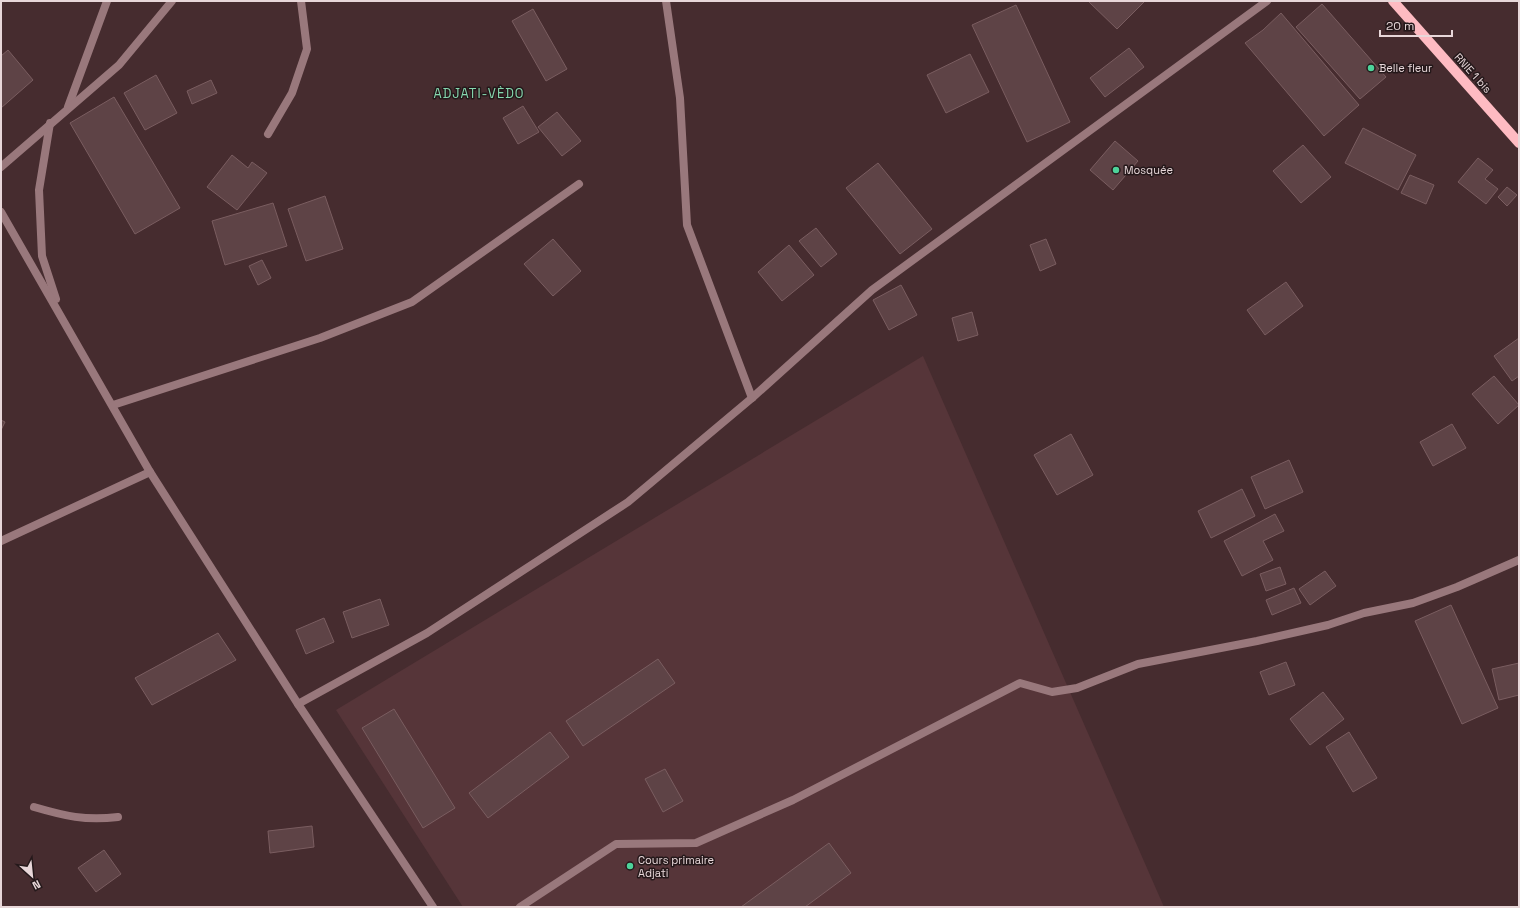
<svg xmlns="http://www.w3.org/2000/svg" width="1520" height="908" viewBox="0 0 1520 908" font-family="'Space Grotesk',sans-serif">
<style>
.built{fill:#563539}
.building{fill:#5e4346;stroke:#7a5d60}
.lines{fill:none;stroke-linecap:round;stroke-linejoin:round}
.minor{stroke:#99787c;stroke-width:8}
.primary{stroke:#febbc2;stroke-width:10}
.poi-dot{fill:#4dd39a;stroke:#24181a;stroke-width:1.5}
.labels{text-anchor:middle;stroke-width:3;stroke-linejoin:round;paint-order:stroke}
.poi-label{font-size:11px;fill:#e8d7d9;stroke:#24181a;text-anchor:start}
.street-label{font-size:11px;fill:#e8d7d9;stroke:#24181a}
.quarter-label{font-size:13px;letter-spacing:1px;fill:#86d8af;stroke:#24181a}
</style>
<rect width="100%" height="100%" fill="#462c2f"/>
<!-- built -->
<polygon class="built" points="923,356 1164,907 463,907 336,710"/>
<!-- building -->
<g class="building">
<polygon points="1088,1 1145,1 1117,29"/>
<polygon points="1322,4 1386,77 1360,99 1296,27"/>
<polygon points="1016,5 1070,122 1027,142 972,25"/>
<polygon points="533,9 567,69 546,81 512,21"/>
<polygon points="1281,13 1359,105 1324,136 1245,43 1263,30"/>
<polygon points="1129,48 1144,67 1105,97 1090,78"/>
<polygon points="8,50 33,80 1,108 1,56"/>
<polygon points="970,54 989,92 946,113 927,75"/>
<polygon points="156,75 177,113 145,130 124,93"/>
<polygon points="211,80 217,93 192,104 187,91"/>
<polygon points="114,97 180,208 135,234 70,123"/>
<polygon points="523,106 539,132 518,144 503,118"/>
<polygon points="557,112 581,141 562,156 538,127"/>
<polygon points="1363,128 1416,155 1398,190 1345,163"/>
<polygon points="1115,141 1138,161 1113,190 1090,170"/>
<polygon points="1303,145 1331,177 1301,203 1273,171"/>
<polygon points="232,155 248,168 252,162 267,173 237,210 207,187"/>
<polygon points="1478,158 1493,170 1485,179 1498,189 1486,204 1458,182"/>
<polygon points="878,163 932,229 900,254 846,188"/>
<polygon points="1410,175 1434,185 1426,204 1401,193"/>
<polygon points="1507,187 1517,195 1507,206 1498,197"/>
<polygon points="325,196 343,249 306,261 288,209"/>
<polygon points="273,203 287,246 225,265 212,221"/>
<polygon points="816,228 837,254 821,267 799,241"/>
<polygon points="553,239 581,271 553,296 524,264"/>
<polygon points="1046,239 1056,264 1040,271 1030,245"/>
<polygon points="789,245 814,275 782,301 758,272"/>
<polygon points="262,260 271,278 258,285 249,266"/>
<polygon points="1286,282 1303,306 1265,335 1247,310"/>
<polygon points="901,285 917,315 889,330 873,300"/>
<polygon points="972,312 978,335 958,341 952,318"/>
<polygon points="1519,338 1519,376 1512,381 1494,356"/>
<polygon points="1494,376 1519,405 1498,424 1472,394"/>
<polygon points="1,420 5,422 1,430"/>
<polygon points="1452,424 1466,448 1433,466 1420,442"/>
<polygon points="1071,434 1093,475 1057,495 1034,455"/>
<polygon points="1289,460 1303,492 1265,509 1251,477"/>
<polygon points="1242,489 1255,516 1211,538 1198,511"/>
<polygon points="1275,514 1284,531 1263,541 1273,560 1242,576 1224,541"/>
<polygon points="1280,567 1286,584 1266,591 1260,574"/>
<polygon points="1325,571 1336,586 1310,605 1299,589"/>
<polygon points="1294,588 1301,603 1272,615 1266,600"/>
<polygon points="380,599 389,625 352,638 343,612"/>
<polygon points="1451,605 1498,708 1462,724 1415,621"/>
<polygon points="324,618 334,642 306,654 296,630"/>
<polygon points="218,633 236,660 152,705 135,678"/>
<polygon points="658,659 675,683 583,746 566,721"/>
<polygon points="1286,662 1295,685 1269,695 1260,672"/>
<polygon points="1519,663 1519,695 1499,700 1492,669"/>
<polygon points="1323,692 1344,719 1310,745 1290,719"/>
<polygon points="394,709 455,808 423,828 362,728"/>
<polygon points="550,732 569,757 488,818 469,793"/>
<polygon points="1349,732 1377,778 1353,792 1326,747"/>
<polygon points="665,769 683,801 663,812 645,779"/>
<polygon points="312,826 314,847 270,853 268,831"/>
<polygon points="829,843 851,873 805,907 741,907"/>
<polygon points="104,850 121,874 96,892 78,868"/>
</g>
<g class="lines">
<!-- minor -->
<g class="minor">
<polyline points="666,1 680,98 687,225 752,398"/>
<polyline points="68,107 107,1"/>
<polyline points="50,123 39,190 42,256 56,299"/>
<polyline points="268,134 292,93 307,49 301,1"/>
<polyline points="1,167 119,65 172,1"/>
<polyline points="1,212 150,472 298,704 433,907"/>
<polyline points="113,405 320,338 412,302 579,184"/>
<polyline points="1,541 150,472"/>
<polyline points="298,704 427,633 628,502 752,398 872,290 1267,1"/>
<path d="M 34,807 C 65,816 85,821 118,817"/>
<polyline points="520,907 616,844 696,843 793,800 1020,683 1052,692 1077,688 1138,664 1257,641 1328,625 1364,613 1413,603 1457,587 1519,560"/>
</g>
<!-- primary -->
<polyline class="primary" points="1393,1 1519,143"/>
</g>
<!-- markers -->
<g class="poi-dot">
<circle cx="1371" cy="68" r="4"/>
<circle cx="1116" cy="170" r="4"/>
<circle cx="630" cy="866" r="4"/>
</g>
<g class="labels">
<!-- poi labels -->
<g class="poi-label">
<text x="1379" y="72">Belle fleur</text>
<text x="1124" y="174">Mosquée</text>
<text x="638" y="864">Cours primaire<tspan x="638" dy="13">Adjati</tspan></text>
</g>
<!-- street labels -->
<g class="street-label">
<text transform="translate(1473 73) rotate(48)" y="4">RNIE 1 bis</text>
</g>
<!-- quarter labels -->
<g class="quarter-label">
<text x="479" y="98">ADJATI-VÈDO</text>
</g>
</g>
<!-- border -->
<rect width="1520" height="908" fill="none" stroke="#e8d7d9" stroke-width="4"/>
<!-- north arrow -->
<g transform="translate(32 876) rotate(153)" stroke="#24181a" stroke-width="3" paint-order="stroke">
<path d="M0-3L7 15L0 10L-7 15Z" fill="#e8d7d9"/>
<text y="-6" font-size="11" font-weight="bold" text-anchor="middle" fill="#e8d7d9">N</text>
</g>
<!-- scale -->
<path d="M1380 30v6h72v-6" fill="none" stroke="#e8d7d9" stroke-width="2"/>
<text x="1386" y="30" font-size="12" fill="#e8d7d9" stroke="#24181a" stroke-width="3" paint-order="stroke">20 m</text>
</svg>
